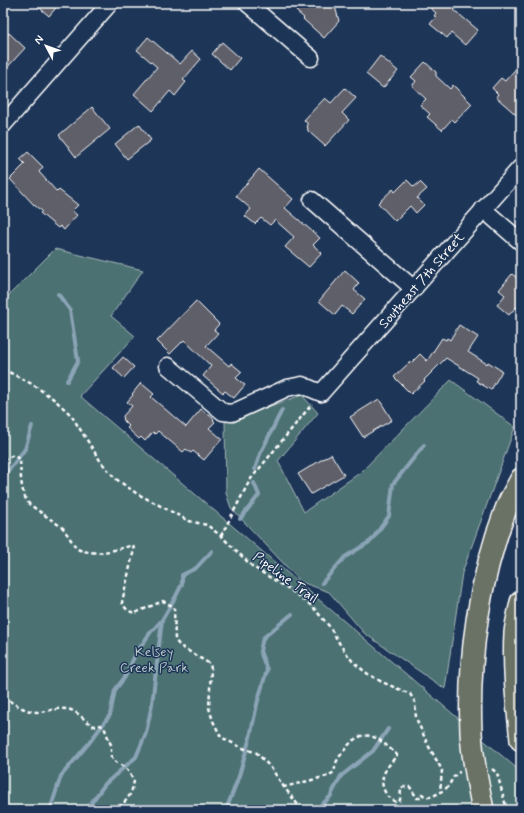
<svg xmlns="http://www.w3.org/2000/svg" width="524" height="813" viewBox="0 0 524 813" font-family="Mynerve,sans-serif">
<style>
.green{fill:#4c7173;stroke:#a6b8b9}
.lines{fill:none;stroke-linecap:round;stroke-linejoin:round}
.stream{stroke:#8ba4b6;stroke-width:4}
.building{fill:#5f5f69;stroke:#fff}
.minor-casing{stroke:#fff;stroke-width:19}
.major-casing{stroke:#fff;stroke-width:24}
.path{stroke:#fff;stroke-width:2.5;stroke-dasharray:4 3;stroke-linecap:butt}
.minor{stroke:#1d3557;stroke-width:16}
.major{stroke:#6b7165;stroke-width:21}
.labels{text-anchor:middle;stroke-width:3;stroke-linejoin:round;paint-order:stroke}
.street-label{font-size:14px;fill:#fff;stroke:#1d3557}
.park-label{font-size:14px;fill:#b7c6c7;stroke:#1d3557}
</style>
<rect width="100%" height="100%" fill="#1d3557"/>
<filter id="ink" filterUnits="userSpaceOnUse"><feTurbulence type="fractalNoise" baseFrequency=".025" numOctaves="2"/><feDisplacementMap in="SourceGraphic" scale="8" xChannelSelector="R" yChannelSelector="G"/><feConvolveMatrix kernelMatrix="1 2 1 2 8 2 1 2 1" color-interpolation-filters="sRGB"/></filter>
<g filter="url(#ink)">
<!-- green -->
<g class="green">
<polygon points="55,249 143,270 111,316 135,336 80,396 521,772 521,810 3,810 3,301"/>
<polygon points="451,380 515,427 462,573 445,689 364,633 329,592 301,582 231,508 226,493 225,422 302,395 318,413 278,461 304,512 361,472"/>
</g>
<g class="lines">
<!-- stream -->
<g class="stream">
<polyline points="58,294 70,310 78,361 67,381"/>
<polyline points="255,469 260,454 282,410"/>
<polyline points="3,481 6,474 25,449 32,426"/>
<polyline points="240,519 259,495 254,483"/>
<polyline points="322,583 345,557 371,541 389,516 393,484 424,445"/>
<polyline points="50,810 61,776 89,743 110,715 115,690 125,677 135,655 150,633 162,620 176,596 182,584 182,575 196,568 212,551"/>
<polyline points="86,810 105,784 136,757 146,733 152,704 162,620"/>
<polyline points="226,810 239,776 250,737 258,700 267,670 260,651 263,638 292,614"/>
<polyline points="316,810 330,797 341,776 373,751 388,729"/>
</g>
</g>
<!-- building -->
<g class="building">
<polygon points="34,3 60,3 49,16"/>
<polygon points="290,3 325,3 326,4 331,3 335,6 339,21 324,38 303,19 304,18 296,11 298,9"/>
<polygon points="425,3 450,3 456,8 454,10 478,30 465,45 451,33 447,38 430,24 436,17 434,16 436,13"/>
<polygon points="9,33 25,48 3,72 3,39"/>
<polygon points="148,37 180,64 192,51 201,59 183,80 186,82 175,96 170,91 153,111 134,94 157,67 137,50"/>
<polygon points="222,42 240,58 230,70 212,54"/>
<polygon points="380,56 398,71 383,88 366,74"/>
<polygon points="425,62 436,72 436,76 450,89 453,85 472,104 455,122 452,119 442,130 427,117 430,114 420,105 426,99 412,86 416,81 411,77"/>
<polygon points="521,63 521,119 496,97 498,94 492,88 501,78 505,81"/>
<polygon points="345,88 356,98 342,113 349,120 325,146 308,131 307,123 304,120 325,98 331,103"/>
<polygon points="92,107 110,129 76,157 59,135"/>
<polygon points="139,124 151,140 127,159 115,144"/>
<polygon points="28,152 43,167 39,172 57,192 59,190 78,205 72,211 77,215 64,230 60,226 58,228 40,213 42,211 34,205 10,179 25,164 20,159"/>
<polygon points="259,169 293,199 285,208 320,238 313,245 322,253 309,267 285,247 294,237 275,220 270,225 261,218 255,224 245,216 251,209 236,196"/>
<polygon points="407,180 414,187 420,182 427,189 417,198 424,205 416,213 410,206 395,221 378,203 393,189 395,192"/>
<polygon points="345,270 359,283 354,290 365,299 352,314 342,306 335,315 319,301"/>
<polygon points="512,274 521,281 521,312 516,307 509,315 497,305 505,295 499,290"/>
<polygon points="196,301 219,324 214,330 218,333 206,346 229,366 231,363 242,372 236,378 245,385 234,398 225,391 223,393 203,376 211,366 184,340 170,354 157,341"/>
<polygon points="459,325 478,337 468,352 487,364 488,362 502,371 491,390 476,381 478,378 446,358 424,380 425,381 411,394 394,377 411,361 412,362 420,354 427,361 442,338 446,340 447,338 450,340"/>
<polygon points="123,357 134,367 124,378 113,368"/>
<polygon points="141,383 154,394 151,397 186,427 201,409 214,419 213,420 215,422 209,428 222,439 204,460 193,451 191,453 186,449 183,452 158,431 155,434 153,432 145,441 141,437 139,439 127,428 129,426 124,421 123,416 132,406 127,402 133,395 132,394"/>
<polygon points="379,399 392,420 363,437 350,417"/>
<polygon points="331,454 344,475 311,494 298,474"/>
</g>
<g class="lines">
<!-- minor casing -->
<g class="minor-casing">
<g id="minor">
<polyline points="247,3 311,58"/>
<polyline points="3,125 110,3"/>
<polyline points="312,200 414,289"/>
<polyline points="483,209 521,242"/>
<polyline points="168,366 223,412 232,413 287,388 302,385 321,393 521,167"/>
</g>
</g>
<!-- major casing -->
<g class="major-casing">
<g id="major">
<path d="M 521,602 C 519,612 516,623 515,633 C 513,668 517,704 521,740"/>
<path d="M 483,810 C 478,784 472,758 471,732 C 468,657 479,579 506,509 C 510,498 516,489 521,479"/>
</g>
</g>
<!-- path -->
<g class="path">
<path d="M 3,369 L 32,384 L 55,400 L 71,415 L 101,462 L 116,479 L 136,493 L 189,521 L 207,525 L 221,536 L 253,567 L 289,589 L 312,606 L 329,626 L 341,646 L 353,662 L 368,674 L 382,682 L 410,694 L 415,702 L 416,718 L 428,745 L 442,770 L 440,792 C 453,787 450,775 460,772"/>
<path d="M 3,460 L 14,455 L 20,460 C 21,475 20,492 29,504 L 63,528 L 77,549 C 97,556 110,551 130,546 L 133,546 L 134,549 L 122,602 C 125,609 128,611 135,613 L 163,601 L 174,607 L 175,640 L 180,646 L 210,664 L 211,669 L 209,708 L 213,721 L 221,737 L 240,747 L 257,753 L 271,768 L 284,787"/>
<polyline points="221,536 250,480 312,404"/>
<path d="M 3,697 C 13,703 26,712 37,712 C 50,712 57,706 71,710 C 79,713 86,722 94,726 L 100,725 L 104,727 L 111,745 L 111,756 C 114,763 119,763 124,767 C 129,770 131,777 134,781 C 131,797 127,800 116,810"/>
<polyline points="492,769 497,773 507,810"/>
<path d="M 302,810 L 284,787 L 328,776 L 334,772 C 335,769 335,766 336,763 C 338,758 343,752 346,748 C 365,724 380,739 397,755 C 392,762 385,768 383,777 C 380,786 387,801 398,802 L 400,800 L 401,789 L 403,787 L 410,787 L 417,798 L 420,798 L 422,794 C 429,800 433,796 440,792"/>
</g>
<!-- minor -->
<use href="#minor" class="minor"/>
<!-- major -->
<use href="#major" class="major"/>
</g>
</g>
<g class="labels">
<!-- street labels -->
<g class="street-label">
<text transform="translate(421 280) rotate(-49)" y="5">Southeast 7th Street</text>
<text transform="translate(286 577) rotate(36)" y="5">Pipeline Trail</text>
</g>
<!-- park labels -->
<g class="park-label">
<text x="154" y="656">Kelsey<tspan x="154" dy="16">Creek Park</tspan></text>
</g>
</g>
<!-- margin -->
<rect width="524" height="813" fill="none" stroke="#1d3557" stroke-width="16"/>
<rect x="8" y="8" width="508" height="797" fill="none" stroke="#fff" stroke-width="1.5" filter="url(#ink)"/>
<!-- north arrow -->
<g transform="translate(46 46) rotate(311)" stroke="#1d3557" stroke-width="3" paint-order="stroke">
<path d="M0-3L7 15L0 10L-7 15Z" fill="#ffffff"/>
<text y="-6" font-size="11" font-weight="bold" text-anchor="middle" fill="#ffffff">N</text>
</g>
</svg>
